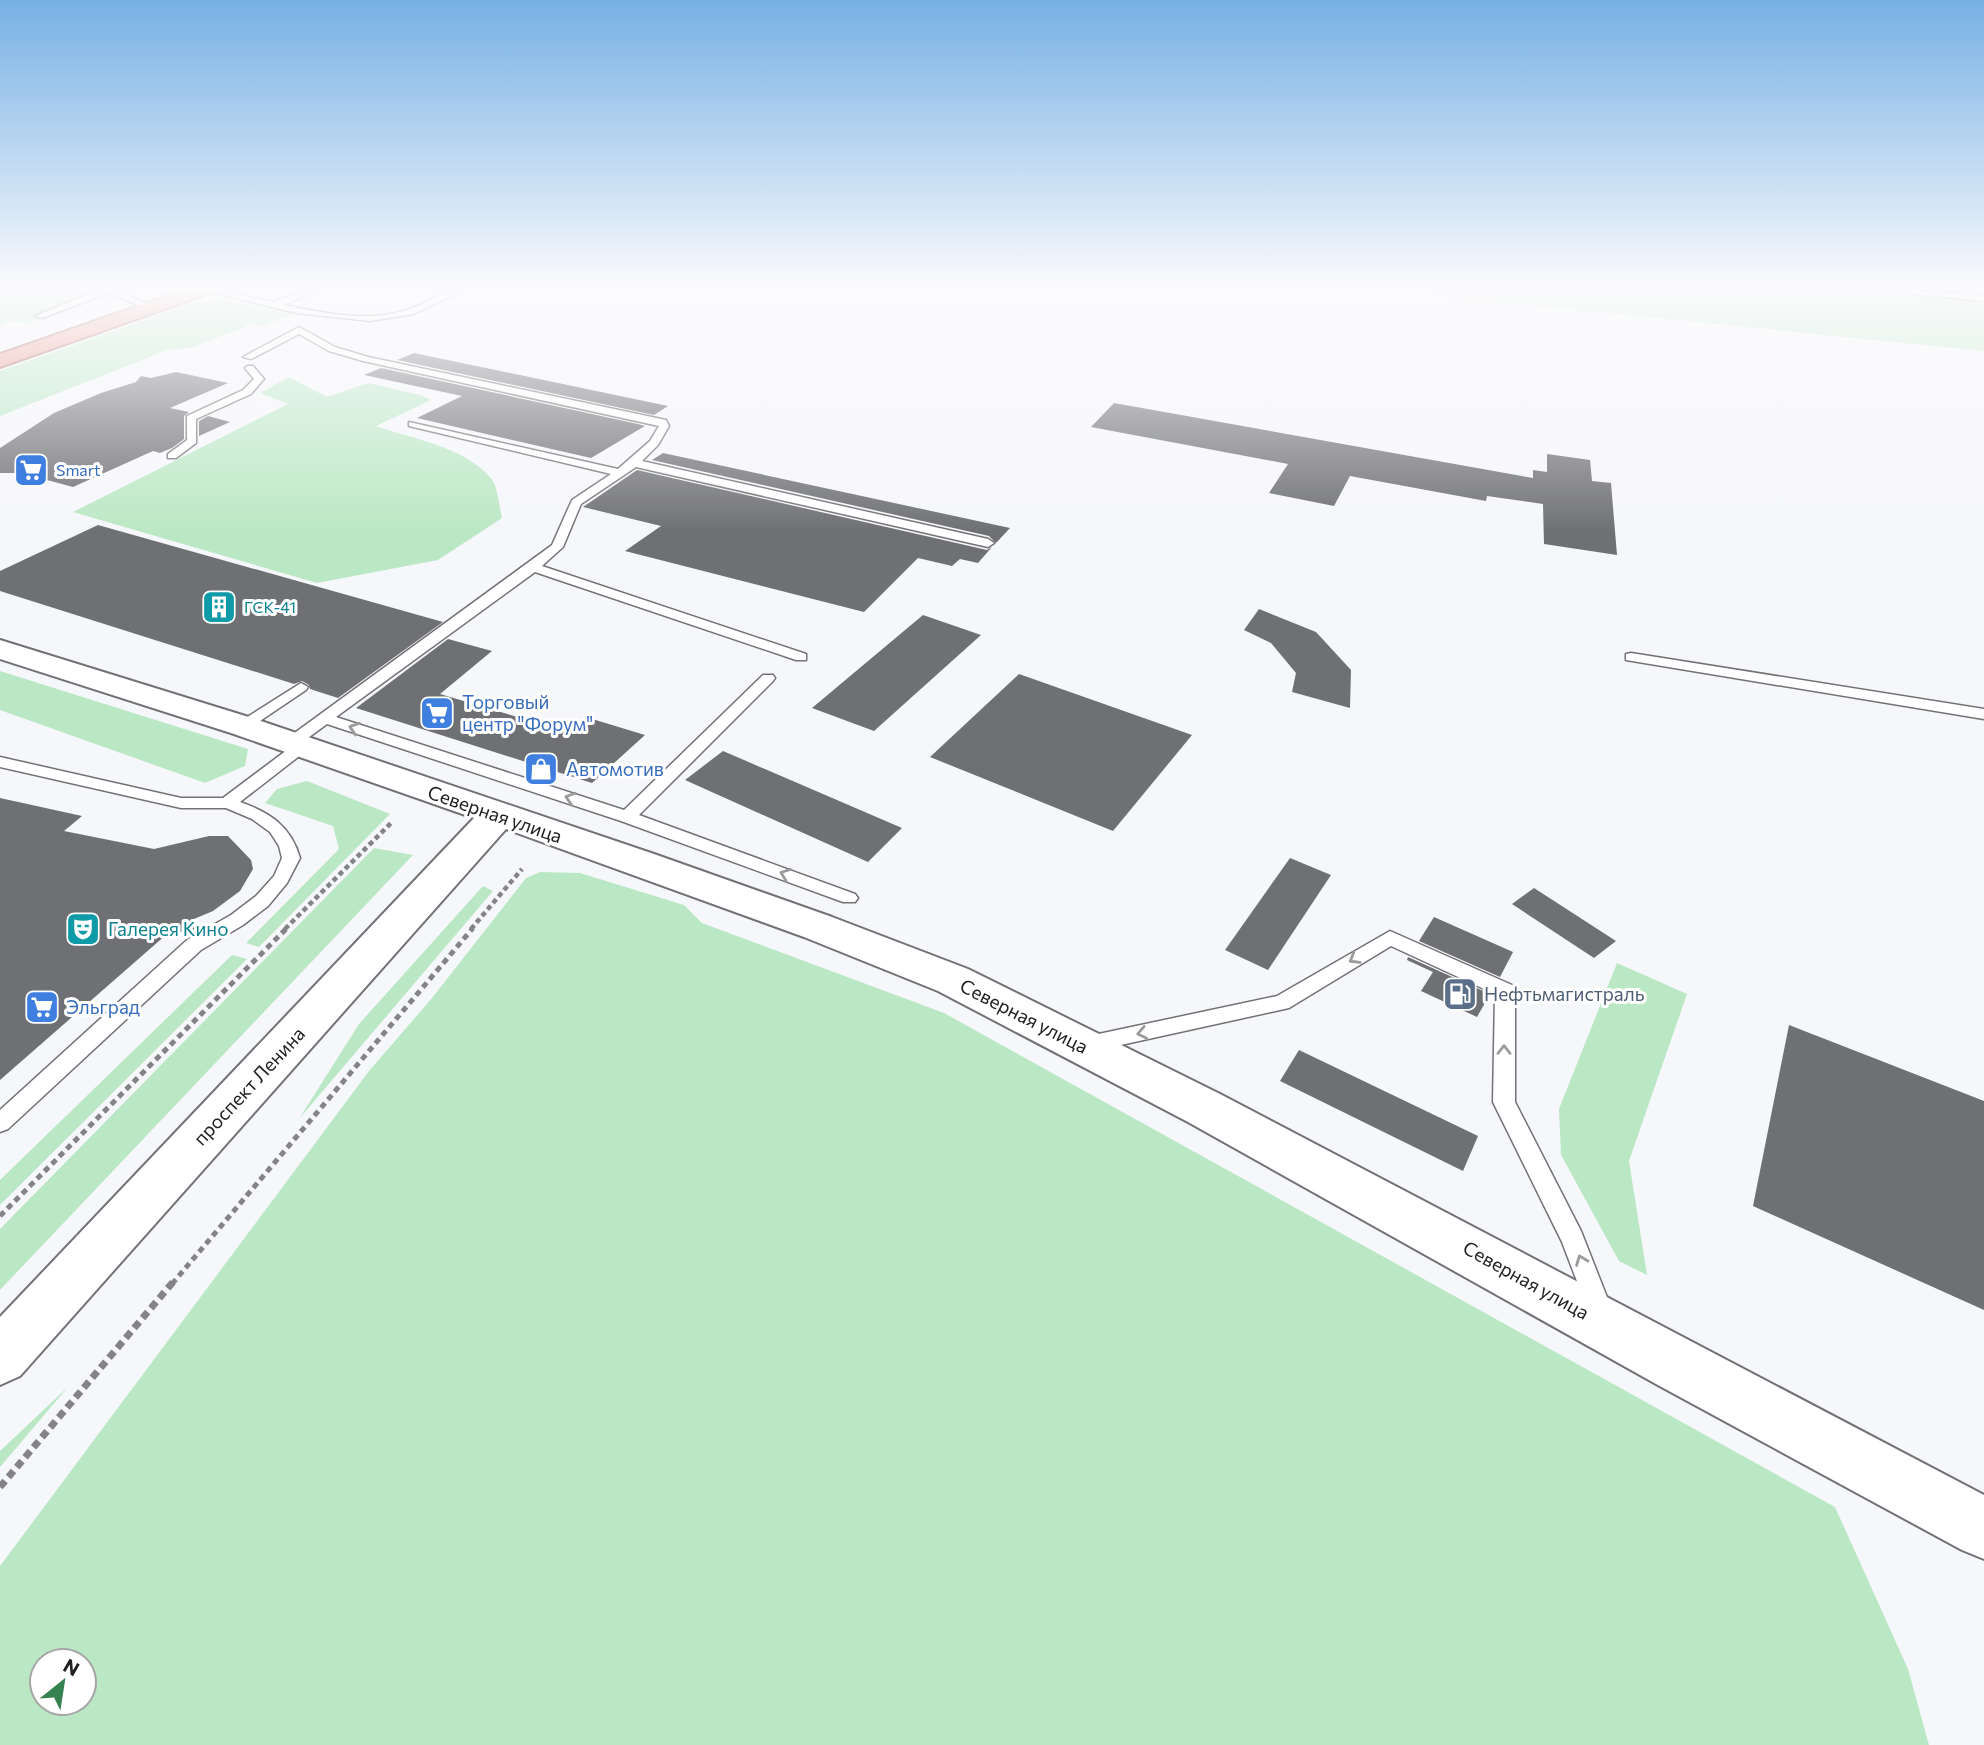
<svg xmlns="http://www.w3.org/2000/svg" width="1984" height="1745" viewBox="0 0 1984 1745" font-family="Commissioner,sans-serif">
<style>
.green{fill:#bbe8c4;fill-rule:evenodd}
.building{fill:#6f7073}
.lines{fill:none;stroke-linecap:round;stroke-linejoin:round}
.service-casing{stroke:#727276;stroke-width:3}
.secondary-casing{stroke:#727276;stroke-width:4}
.trunk-casing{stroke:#a0574d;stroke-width:4}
.path-far2{stroke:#848487;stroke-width:4.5;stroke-dasharray:5 3.5;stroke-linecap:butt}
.path-far1{stroke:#848487;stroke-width:5;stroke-dasharray:6 4.5;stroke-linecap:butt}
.path{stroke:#848487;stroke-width:7;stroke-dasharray:8 5;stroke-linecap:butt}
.service{fill:#fff;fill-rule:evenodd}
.secondary{fill:#fff;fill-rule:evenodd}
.trunk{fill:#ea9082;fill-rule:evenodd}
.oneway{stroke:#9b9b9c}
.labels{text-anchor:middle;stroke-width:6;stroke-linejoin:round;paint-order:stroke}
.far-shop-label{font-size:16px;fill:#366cbe;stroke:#fff;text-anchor:start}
.far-culture-label{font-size:16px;fill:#0d838f;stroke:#fff;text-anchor:start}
.shop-label{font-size:19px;fill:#366cbe;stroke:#fff;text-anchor:start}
.street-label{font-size:19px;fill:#212123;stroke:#fff}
.culture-label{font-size:19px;fill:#0d838f;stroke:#fff;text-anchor:start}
.service-label{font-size:19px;fill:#4e5e75;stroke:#fff;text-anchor:start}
</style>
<rect width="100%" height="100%" fill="#f6f7fb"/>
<!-- green -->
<g class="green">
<polygon points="0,288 134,288 27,324 13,321 0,326"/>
<polygon points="1361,288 1984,288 1984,351"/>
<polygon points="223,299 294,314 264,326 253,324 190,348 167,350 0,416 0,371 198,301"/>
<path d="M 289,377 L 327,397 L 368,383 L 420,395 L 431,400 L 376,426 C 413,439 462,446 490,477 C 498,485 499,507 502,518 L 438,560 L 317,583 L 73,512 L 288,404 L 260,393 Z"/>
<polygon points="0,671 248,749 245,766 205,783 0,710"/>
<polygon points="307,781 390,814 259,947 246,943 339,849 333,826 265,803 277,789"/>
<polygon points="374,848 413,855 0,1290 0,1229"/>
<path d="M 540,872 L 580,873 L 684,905 L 702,923 L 944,1013 L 1835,1507 L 1908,1669 L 1929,1745 L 0,1745 L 0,1566 L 369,1071 L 432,998 L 526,878 ZM 42,1661 L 84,1661 L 84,1703 L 42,1703 Z"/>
<polygon points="483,886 493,891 299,1119 359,1024"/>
<polygon points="232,955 247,959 0,1205 0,1180"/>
<polygon points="1617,963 1687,994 1629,1161 1647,1275 1619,1261 1561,1155 1559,1109"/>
<polygon points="68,1387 0,1467 0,1451"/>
</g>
<!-- building -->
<g class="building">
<polygon points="414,353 668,406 654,415 397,360"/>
<polygon points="381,368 638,424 645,426 591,458 417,418 462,396 364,375"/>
<polygon points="176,372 228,383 170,408 189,412 184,416 184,439 172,448 160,453 153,451 73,487 21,473 0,473 0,448 54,413 101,393 136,382 141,376 151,378"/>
<polygon points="1114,403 1533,478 1533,470 1547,472 1547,454 1590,460 1592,481 1611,483 1617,555 1544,544 1543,504 1487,496 1486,501 1350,476 1334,506 1269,493 1288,464 1091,427"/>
<polygon points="208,416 230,422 199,436 199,421"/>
<polygon points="663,453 1010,528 996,543 989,536 652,460"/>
<polygon points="637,470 987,550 992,547 978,563 960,559 952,566 918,558 864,612 625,551 661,526 583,507"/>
<polygon points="98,525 443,622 338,698 310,689 309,685 302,681 294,684 0,591 0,571"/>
<polygon points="1259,609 1316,632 1351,670 1350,708 1292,692 1296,673 1271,643 1244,630"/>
<polygon points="923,615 981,635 874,731 812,708"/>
<polygon points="448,639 492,651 440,694 571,733 589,718 645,735 592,783 356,708"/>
<polygon points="1019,674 1192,735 1113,831 930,757"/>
<polygon points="723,751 902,828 868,862 685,780"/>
<polygon points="0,798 82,816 64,831 154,849 209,836 228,836 251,860 253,869 240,891 213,911 194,919 195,930 167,934 0,1080"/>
<polygon points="1290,858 1331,875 1268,970 1225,950"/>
<polygon points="1534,888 1616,941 1594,958 1512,904"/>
<polygon points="1434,917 1513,952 1500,977 1419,941"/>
<polygon points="1408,957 1490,994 1477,1017 1421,991 1433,972 1407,960"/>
<polygon points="1789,1025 1984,1101 1984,1310 1753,1206"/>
<polygon points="1299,1050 1478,1136 1463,1171 1280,1081"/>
</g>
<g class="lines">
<!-- service casing -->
<g class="service-casing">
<g id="service">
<polygon points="97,288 118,288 115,290 156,307 149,309 108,293 42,318 35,316 100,290"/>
<path d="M 209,288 L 273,302 L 312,288 L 323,288 L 283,305 C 321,312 365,323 403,311 C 425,305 447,288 470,288 L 413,314 L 370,321 L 297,313 L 199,289 Z"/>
<polygon points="1872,288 1984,295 1984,301 1876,290"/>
<path d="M 299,327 L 335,347 L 368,357 L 666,420 L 669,426 L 658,445 L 642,461 L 988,539 L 994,543 L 988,547 L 636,467 L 581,504 L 563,547 L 542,566 L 806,654 L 806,660 L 796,660 L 535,572 L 336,717 L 624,810 L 763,675 L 773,675 L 775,678 L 773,681 L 639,815 L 855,894 L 858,898 L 855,902 L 843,902 L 621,821 L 327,724 L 301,743 L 307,744 L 310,747 L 307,750 L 240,802 C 269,812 291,826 300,858 L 287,883 L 268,906 L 243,925 L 201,950 L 8,1129 L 0,1132 L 0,1110 L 187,940 L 231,915 L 256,896 L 274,876 L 282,858 L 279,846 L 270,832 L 252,819 L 226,808 L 181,808 L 0,767 L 0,757 L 181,798 L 223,798 L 291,747 L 285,746 L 282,743 L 285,740 L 552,545 L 572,500 L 611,474 L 409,426 L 409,422 L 618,469 L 650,441 L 659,426 L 363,361 L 329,351 L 299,334 L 251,359 L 243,357 Z"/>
<polygon points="247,366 253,366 264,379 262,381 251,394 196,419 196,443 176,458 168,458 168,454 187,440 187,416 243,390 254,379 245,368"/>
<polygon points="1631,653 1984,709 1984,719 1626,660 1626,654"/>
<polygon points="301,683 308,687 306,690 248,729 238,729 235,726 238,723"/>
<polygon points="1390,931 1512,985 1515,990 1515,1102 1581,1231 1612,1310 1609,1318 1600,1322 1591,1318 1562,1242 1493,1102 1495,994 1391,946 1289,1008 1089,1052 1082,1050 1079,1044 1082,1038 1089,1036 1277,996"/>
</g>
</g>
<!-- secondary casing -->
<g class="secondary-casing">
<polygon id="secondary" points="0,640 255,719 654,854 832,917 968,969 1220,1094 1984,1495 1984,1559 1962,1550 1656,1384 1188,1122 938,991 804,937 506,829 20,1376 0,1385 0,1317 474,818 231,733 0,659"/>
</g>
<!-- trunk casing -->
<g class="trunk-casing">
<polygon id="trunk" points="190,288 216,288 213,292 0,367 0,354"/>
</g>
<!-- path-far2 -->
<g class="path-far2">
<polyline points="285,929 393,821"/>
<polyline points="471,929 522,869"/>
</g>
<!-- path-far1 -->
<g class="path-far1">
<polyline points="0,1216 287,928"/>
<polyline points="172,1284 473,928"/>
</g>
<!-- path -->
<polyline class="path" points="0,1487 173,1282"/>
<!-- service -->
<use href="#service" class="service"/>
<!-- secondary -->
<use href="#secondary" class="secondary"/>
<!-- trunk -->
<use href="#trunk" class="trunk"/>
</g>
<!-- one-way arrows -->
<defs><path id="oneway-chevron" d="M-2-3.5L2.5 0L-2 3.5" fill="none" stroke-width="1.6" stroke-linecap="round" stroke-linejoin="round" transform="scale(1.75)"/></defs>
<g class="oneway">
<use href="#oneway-chevron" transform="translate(354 728) rotate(-162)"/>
<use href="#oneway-chevron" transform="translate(570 798) rotate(-162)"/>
<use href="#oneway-chevron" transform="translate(785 874) rotate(-160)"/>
<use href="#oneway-chevron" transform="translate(1354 959) rotate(149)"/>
<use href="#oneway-chevron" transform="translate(1142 1033) rotate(168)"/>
<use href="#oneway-chevron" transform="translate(1504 1050) rotate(-90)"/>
<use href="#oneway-chevron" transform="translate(1581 1260) rotate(-111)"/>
</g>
<!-- sky -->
<linearGradient id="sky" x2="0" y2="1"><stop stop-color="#76b0e4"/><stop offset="0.54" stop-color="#fbfbfd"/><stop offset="1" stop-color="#fbfbfd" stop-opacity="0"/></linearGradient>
<rect width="1984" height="532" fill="url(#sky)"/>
<!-- icons -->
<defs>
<g id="supermarket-square" transform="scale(1.75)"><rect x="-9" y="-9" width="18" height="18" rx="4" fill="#3f7fe0" stroke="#fff"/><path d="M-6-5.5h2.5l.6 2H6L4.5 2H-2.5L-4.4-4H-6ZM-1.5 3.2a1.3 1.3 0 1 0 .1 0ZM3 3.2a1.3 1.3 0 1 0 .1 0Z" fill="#fff"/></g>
<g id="building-square" transform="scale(1.75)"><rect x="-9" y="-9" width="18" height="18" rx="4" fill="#0f9aa8" stroke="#fff"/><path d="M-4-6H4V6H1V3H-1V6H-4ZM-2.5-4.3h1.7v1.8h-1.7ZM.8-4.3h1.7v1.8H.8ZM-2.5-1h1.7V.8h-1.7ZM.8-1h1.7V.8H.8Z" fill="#fff"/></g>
<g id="shop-square" transform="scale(1.75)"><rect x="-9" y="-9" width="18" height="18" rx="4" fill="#3f7fe0" stroke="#fff"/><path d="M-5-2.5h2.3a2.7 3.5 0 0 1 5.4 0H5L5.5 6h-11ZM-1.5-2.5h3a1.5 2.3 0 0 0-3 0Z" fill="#fff"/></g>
<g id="theatre-square" transform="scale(1.75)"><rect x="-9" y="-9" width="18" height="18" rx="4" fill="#0f9aa8" stroke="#fff"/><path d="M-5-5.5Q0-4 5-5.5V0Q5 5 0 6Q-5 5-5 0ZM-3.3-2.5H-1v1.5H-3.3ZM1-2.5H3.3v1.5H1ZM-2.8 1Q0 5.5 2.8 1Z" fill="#fff"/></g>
<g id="fuel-square" transform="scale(1.75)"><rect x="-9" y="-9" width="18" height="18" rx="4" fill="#5c6f8a" stroke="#fff"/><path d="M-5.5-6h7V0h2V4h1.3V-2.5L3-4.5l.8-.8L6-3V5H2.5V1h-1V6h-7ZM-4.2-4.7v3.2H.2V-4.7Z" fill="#fff"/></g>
</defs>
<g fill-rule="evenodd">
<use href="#supermarket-square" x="31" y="470"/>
<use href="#building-square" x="219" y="607"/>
<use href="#supermarket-square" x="437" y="713"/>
<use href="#shop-square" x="541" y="769"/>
<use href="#theatre-square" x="83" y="929"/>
<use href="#fuel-square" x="1460" y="994"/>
<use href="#supermarket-square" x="42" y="1007"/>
</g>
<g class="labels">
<!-- far-shop labels -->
<g class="far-shop-label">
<text x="56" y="476">Smart</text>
</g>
<!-- far-culture labels -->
<g class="far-culture-label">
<text x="244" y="613">ГСК-41</text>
</g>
<!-- shop labels -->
<g class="shop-label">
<text x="462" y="709">Торговый<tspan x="462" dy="22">центр "Форум"</tspan></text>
<text x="566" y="776">Автомотив</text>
<text x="66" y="1014">Эльград</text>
</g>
<!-- street labels -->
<g class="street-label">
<text transform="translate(495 814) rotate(19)" y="7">Северная улица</text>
<text transform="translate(1024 1016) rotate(27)" y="7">Северная улица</text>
<text transform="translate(249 1086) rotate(-47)" y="7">проспект Ленина</text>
<text transform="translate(1526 1280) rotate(29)" y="7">Северная улица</text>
</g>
<!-- culture labels -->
<g class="culture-label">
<text x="108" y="936">Галерея Кино</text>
</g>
<!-- service labels -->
<g class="service-label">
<text x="1484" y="1001">Нефтьмагистраль</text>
</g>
</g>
<!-- north arrow -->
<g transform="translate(63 1682) rotate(30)"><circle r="33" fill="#ffffff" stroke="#a6a6a7" stroke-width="2"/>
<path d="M0-5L12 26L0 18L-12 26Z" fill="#368250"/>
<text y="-10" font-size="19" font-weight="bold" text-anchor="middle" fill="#212123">N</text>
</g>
</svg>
